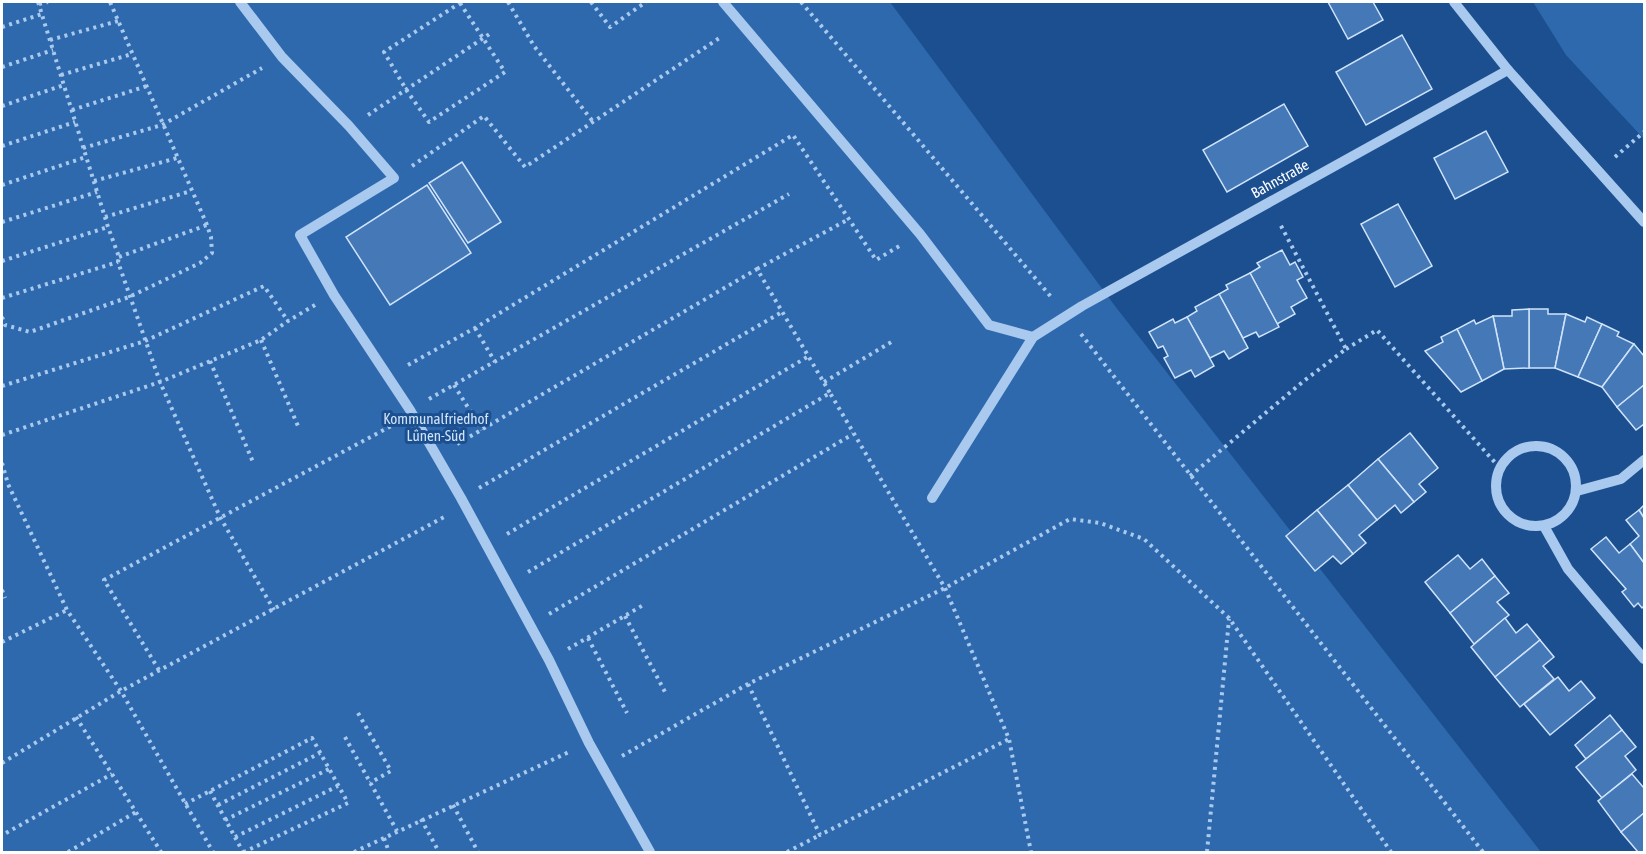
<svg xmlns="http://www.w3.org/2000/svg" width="1646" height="854" viewBox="0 0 1646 854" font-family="'Asap Condensed',sans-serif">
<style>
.green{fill:#2e69ad}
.building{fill:#4478b7;stroke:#cfe3fa;stroke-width:1.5}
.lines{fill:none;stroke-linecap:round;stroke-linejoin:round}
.path{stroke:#a9c9ee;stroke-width:4;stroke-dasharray:3 4.5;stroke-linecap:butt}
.minor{stroke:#a9c9ee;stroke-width:10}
.labels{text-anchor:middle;stroke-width:6;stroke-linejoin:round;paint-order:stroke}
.street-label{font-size:15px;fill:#fff;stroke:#1b4f8f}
.park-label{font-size:15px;fill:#cfe3fa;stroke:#1b4f8f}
</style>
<rect width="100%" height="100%" fill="#1b4f8f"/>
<!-- green -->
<g class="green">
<polygon points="2,2 890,2 1115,306 1541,852 2,852"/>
<polygon points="1533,2 1644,2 1644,139 1566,55"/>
</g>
<!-- building -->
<g class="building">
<polygon points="1328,2 1373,2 1383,20 1348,39"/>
<polygon points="1402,35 1432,89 1366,125 1336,72"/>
<polygon points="1284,104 1308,146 1227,192 1203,150"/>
<polygon points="1486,131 1508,172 1455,199 1434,158"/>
<polygon points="462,162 501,222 468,243 429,183"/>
<polygon points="427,185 471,253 390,305 346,237"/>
<polygon points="1398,204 1432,266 1395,287 1361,224"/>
<polygon points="1282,250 1290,265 1295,262 1303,277 1297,280 1307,298 1291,307 1295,314 1277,324 1250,273 1260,267 1257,263"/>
<polygon points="1250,273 1279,327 1259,337 1256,332 1243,338 1219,294 1228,289 1226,285"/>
<polygon points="1219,294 1248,348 1229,359 1224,351 1210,358 1187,317 1197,311 1195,307"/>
<polygon points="1529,309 1548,309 1548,314 1566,314 1555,368 1529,368"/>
<polygon points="1529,309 1529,368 1504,369 1493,316 1512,316 1512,310"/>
<polygon points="1566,314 1585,322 1587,317 1602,324 1578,377 1555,368"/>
<polygon points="1493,316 1504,369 1482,381 1457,329 1474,320 1476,324"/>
<polygon points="1187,317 1214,366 1195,377 1191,370 1175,378 1164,358 1168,356 1163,346 1158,348 1149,332 1173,319 1175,323"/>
<polygon points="1602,324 1619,332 1617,336 1634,344 1602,387 1578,377"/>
<polygon points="1457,329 1482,381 1461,392 1425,351 1443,342 1441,337"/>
<polygon points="1634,344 1644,356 1644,385 1617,407 1602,387"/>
<polygon points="1644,385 1644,424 1636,430 1617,407"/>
<polygon points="1410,433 1438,468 1419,484 1426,492 1414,502 1378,459"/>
<polygon points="1378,459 1414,502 1401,513 1395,505 1377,520 1348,485"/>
<polygon points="1348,485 1377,520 1359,535 1366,543 1353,554 1317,510"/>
<polygon points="1644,505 1644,518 1639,510"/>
<polygon points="1317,510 1353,554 1341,564 1333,556 1315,571 1286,536"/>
<polygon points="1639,510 1644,518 1644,563 1630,544 1639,536 1626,520"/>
<polygon points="1606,537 1619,553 1630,544 1644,563 1644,606 1642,608 1638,603 1634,607 1622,592 1626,589 1591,549"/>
<polygon points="1458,555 1470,569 1482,559 1495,576 1450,613 1425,582"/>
<polygon points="1495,576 1509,593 1497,602 1509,615 1474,644 1450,613"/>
<polygon points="1505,618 1516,633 1527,624 1540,640 1495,677 1471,647"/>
<polygon points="1540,640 1554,657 1543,666 1554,679 1520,707 1495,677"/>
<polygon points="1558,677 1569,691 1581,681 1595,698 1550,735 1524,704"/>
<polygon points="1610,715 1622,730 1586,759 1575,745"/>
<polygon points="1622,730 1636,747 1625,756 1636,770 1602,798 1576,767"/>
<polygon points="1632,774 1643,787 1644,786 1644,813 1621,832 1598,801"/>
<polygon points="1644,813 1644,852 1638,852 1621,832"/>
</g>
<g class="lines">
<!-- path -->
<g class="path">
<polyline points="38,2 108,227 119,257 118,262 160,382 220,517 274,610"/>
<polyline points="508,2 534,46 594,123"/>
<polyline points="591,2 610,27 646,2"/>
<polyline points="801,2 1052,298"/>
<polygon points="460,3 505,72 429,122 407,91 384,52"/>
<polyline points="39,4 48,2"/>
<polyline points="2,27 42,14"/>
<polyline points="50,40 118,21"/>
<polyline points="2,67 53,50"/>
<polyline points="61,75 132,54"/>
<polyline points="2,106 64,85"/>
<polyline points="72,110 147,86"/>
<polyline points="368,115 491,33"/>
<polyline points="2,146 75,122"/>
<polyline points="83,148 162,125 262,68"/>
<polyline points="1615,157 1644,132"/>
<polyline points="412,166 484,116 525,167 721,37"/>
<polyline points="94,181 177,158"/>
<polyline points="2,185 86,157"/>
<polyline points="105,217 191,191"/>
<polyline points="2,222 97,192"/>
<polyline points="119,257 207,225"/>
<polyline points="2,261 108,227"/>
<polyline points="757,269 849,219"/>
<polyline points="2,298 118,262"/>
<polyline points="2,317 5,325 30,332 129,297 200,263 212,253 211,237 207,225 110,2"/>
<polyline points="475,328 495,362"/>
<polyline points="1081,334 1483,852"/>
<polyline points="261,340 298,426"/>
<polyline points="1346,349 1377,330 1499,467"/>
<polyline points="210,361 253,462"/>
<polyline points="408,365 475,328 793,135 876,260 901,245"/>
<polyline points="824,382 893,341"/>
<polyline points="454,385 482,430"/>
<polyline points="2,386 145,341 264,286 288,321"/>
<polyline points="429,399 789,194"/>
<polyline points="2,435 160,382 261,340 288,321 315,305"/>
<polyline points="457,444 757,269 830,393"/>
<polyline points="2,463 8,484 67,610 121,691 213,852"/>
<polyline points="1190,476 1305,380 1346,349 1279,222"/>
<polyline points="479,488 782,312"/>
<polyline points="507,534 809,356"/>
<polyline points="528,572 830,393 945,588 1009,739 1031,852"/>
<polyline points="2,590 5,598"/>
<polyline points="549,614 853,434"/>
<polyline points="625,616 665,692"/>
<polyline points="588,638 627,713"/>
<polyline points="2,642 67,610"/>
<polyline points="568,649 645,604"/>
<polyline points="159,670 104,580 393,425"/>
<polyline points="748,684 820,835 1009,739"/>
<polyline points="358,713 391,771 370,783"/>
<polyline points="76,717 161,852"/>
<polyline points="345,737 397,831"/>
<polyline points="622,756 748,684 945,588 1070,519 1100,523 1144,539 1229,618 1391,852"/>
<polyline points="2,763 121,691 446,516"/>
<polyline points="210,791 243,852"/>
<polyline points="185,804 312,738 348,803 244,852"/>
<polyline points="218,805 320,753"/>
<polyline points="453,805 478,852"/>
<polyline points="421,819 439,852"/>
<polyline points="225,820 329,769"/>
<polyline points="6,833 112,774"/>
<polyline points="235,837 338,786"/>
<polyline points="384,838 389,852"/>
<polyline points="68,852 136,812"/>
<polyline points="354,852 569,752"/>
<polyline points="787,852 820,835"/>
<polyline points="1207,852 1229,619"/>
</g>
<!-- minor -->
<g class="minor">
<polyline points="240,2 282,57 349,126 394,178 300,235 334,295 410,410 461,498 549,660 589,743 650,852"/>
<polyline points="723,2 920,234 989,325 1033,337"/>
<polyline points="1454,2 1508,70 1644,222"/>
<circle cx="1536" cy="486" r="40"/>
<polyline points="1577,491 1621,479 1644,460"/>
<polyline points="932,498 1033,337 1082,306 1508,70"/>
<polyline points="1544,526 1568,569 1644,659"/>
</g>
</g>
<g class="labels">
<!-- street labels -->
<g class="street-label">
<text transform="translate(1280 179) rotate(-29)" y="5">Bahnstraße</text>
</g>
<!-- park labels -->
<g class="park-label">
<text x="436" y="424">Kommunalfriedhof<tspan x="436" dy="17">Lünen-Süd</tspan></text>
</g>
</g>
<!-- border -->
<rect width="1646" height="854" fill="none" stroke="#ffffff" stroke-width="6"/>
</svg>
